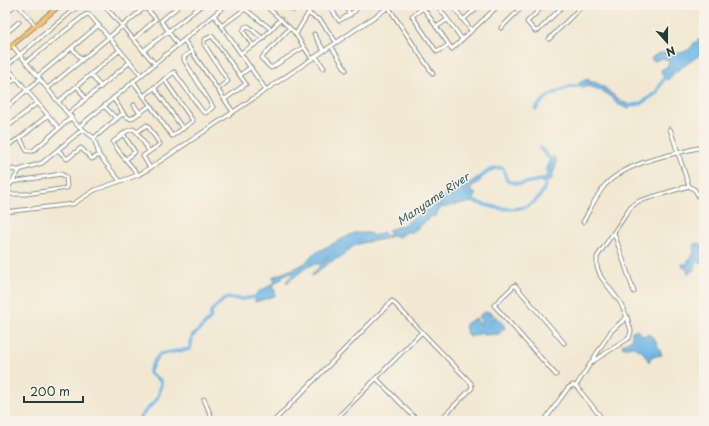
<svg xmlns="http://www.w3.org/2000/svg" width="709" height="426" viewBox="0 0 709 426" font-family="'Playpen Sans',sans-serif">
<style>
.water{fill:#70b7e7;stroke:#487a8e}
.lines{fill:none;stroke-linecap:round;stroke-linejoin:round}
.river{stroke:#70b7e7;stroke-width:3.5}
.minor-casing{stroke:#889283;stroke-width:5}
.major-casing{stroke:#889283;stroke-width:6}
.minor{stroke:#fff;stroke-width:3}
.major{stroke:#f9bf6d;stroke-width:4}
.labels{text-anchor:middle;stroke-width:3;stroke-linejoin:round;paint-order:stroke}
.water-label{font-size:11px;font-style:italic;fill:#335c61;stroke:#f7f3e8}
</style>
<rect width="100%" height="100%" fill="#f7f3e8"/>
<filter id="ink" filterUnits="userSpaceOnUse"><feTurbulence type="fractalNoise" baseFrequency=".025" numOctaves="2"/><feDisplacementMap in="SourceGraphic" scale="8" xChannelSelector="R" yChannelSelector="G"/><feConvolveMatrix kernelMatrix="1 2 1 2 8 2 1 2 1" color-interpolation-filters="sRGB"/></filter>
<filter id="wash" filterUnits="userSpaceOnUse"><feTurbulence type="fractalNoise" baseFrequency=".012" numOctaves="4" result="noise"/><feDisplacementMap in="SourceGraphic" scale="16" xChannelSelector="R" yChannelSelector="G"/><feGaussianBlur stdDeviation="0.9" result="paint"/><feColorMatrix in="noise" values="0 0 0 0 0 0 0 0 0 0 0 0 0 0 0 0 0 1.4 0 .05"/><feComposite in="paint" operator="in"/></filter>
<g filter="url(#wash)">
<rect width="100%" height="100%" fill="#f2e8d2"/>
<!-- water -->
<g class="water">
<path d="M 704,37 L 704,52 L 674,73 L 668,80 L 663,77 L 661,70 L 668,66 L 669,61 L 663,58 L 654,61 L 651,59 C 659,49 668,54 679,53 C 683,53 688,50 691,48 L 694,43 Z"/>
<path d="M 588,79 L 590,82 C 604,81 614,101 631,105 L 629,109 L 617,104 L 608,94 L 589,86 L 583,88 L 579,83 Z"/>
<polygon points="552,157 555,157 557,162 551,180 546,183 541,182 540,180 547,176 547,168"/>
<path d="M 478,177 L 481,179 L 479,182 L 474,185 L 470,190 L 476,194 L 473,198 L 476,201 L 475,203 C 464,201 451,207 439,208 C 435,220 437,214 428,218 L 427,221 C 421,224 417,230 410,233 L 409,231 L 398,237 L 393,235 C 383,242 364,240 354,246 C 350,248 347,253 342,256 C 337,259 331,261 326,265 C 320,269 318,273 311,276 L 329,256 L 320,264 L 314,264 L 304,269 L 287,283 L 286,281 L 294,273 L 283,275 L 282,279 L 276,282 L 272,288 L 275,290 L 275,296 L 255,302 L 256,294 C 261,289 271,287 275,281 L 272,277 L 298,267 L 305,263 L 313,254 L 348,236 L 354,233 L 369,233 L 374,236 L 383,232 L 387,236 L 391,234 L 388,230 L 403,225 L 434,205 L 441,204 L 439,200 C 447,192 449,188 460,190 Z"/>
<polygon points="700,243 704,247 702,263 697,261 694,270 687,274 688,270 683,267 682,264 687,264 691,255 694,256 693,244"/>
<polygon points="484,312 490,312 491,320 493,320 492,313 504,325 505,328 499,334 483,335 482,333 470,337 467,334 465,324 476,318 479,324 481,324 481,321 478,317"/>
<polygon points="637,330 643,336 648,334 654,338 662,355 651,357 649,362 643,352 632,346 623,348 622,345 632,339 632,331"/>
</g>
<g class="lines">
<!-- river -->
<g class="river">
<polyline points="627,106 640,104 656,93 666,75"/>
<path d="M 536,109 C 545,94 567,86 584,85"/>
<polyline points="540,148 553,162"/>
<path d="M 476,181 C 485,174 492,166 503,168 L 507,181 L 520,184 L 545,179"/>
<path d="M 473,201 C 501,211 539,218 547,179"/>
<path d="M 140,421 L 140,418 C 150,403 160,404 161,381 L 149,373 L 153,363 L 160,354 L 190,349 L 192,337 L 210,319 L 212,310 L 226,298 L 244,299 L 260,296"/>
</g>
</g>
</g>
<g filter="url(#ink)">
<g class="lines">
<!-- minor casing -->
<g class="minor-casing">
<g id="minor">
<polyline points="18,5 35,25"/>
<polyline points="104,5 155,64"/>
<polyline points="265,5 294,32 312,59"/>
<polyline points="287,5 293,10 298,5"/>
<polyline points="329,5 339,21 355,11 360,5"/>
<polyline points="345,5 350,15"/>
<polyline points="387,5 433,74"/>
<polyline points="421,5 452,49 499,5"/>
<polyline points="437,5 462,39"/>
<polyline points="452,5 471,30"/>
<polyline points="468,5 473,12"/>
<polyline points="544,5 527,22 535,31 539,30 564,5"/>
<polyline points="423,8 412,16 437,52 448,45"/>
<polyline points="5,14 15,5"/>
<polyline points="309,14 321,21 336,42"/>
<polyline points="214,15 266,90"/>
<polyline points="463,20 480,5"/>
<polyline points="223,25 245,9 271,29"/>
<polyline points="436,27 447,20"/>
<polyline points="290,28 263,56 262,59 271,68 304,47"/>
<polyline points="501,28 524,5"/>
<polyline points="5,34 19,22"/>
<polyline points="296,34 313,5"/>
<polyline points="314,34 324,51"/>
<polyline points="549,39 583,5"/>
<polyline points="184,40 233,112"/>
<polyline points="12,45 77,125 94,138 99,155 120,181"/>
<polyline points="178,45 161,21 180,5"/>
<polyline points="253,46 243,31 245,27 248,26 263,39"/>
<polyline points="331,46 346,70"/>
<polyline points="72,48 82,60"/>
<polyline points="143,51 202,5"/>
<polyline points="241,53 260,41 281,19"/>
<polyline points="316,57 324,68"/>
<polyline points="26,62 85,15 89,14 141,75"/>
<polyline points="6,66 59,128"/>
<polyline points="5,67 78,6"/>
<polyline points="91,75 101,87"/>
<polyline points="240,75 251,67"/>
<polyline points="38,76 99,25"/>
<polyline points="133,81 172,136 193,121 164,79"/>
<polyline points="77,86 86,99"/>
<polyline points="5,87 16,78"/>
<polyline points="154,87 183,129"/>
<polyline points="48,88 143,9 147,9 156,19 134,39"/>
<polyline points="218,89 228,81 204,44 204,40 212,36 246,84 225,99"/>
<polyline points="144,96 174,72 203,112 206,113 213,107 184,60 184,57 192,51"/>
<polyline points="113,98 124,114"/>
<polyline points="59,101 120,50"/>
<polyline points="134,105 140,113"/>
<polyline points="104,106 117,119"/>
<polyline points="5,109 40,79"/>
<polyline points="69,113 130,62"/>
<polyline points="47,116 20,138 27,151 33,151 72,117"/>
<polyline points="5,122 8,125 11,124 37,103"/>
<polyline points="80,126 226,5"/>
<polyline points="670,129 689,186"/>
<path d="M 137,132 L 133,129 L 127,131 L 113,142 C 120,155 130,163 138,175"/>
<polyline points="123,134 135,152 126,159"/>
<polyline points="94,138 122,114 131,119 151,105"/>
<polyline points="5,147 20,138"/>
<polyline points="58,150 67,159 81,148 92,159 99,155"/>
<polyline points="149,151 137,132 147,125 160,144 159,145 143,156 150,168"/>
<polyline points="19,170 42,163 83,129"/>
<polyline points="5,171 14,169 19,171 8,188 8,212"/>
<polyline points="8,194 26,194 67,188 66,177 61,174 12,182"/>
<polyline points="5,212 73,204 95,190 138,175 150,168 392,5"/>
<path d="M 583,222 C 590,210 596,196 605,185 C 628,161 671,155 702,147"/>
<polyline points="614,233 634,292"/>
<polyline points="592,362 629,338 631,331 627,317"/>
<polyline points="556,375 494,305 515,285 564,343"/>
<polyline points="376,378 418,421"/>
<polyline points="576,386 611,331 627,317 620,302 601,277 597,267 597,257 631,207 639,201 689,186 695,190 704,206"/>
<polyline points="204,399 213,421"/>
<polyline points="337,418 422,332"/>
<polyline points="274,421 392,301 471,383 472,388 439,421"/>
<polyline points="544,421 568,388 573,385 577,387 604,421"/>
</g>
</g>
<!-- major casing -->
<g class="major-casing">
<polyline id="major" points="5,51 60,5"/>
</g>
<!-- minor -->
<use href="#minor" class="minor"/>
<!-- major -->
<use href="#major" class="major"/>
</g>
</g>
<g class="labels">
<!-- water labels -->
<g class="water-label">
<text transform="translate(433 199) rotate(-34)" y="4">Manyame River</text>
</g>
</g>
<!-- margin -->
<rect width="709" height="426" fill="none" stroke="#f7f3e8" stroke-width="20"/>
<!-- north arrow -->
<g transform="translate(667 42) rotate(159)" stroke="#f7f3e8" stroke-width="3" paint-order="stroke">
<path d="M0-3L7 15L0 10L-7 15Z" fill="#1f3d34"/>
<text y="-6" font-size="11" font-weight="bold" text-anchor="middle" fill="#1f3d34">N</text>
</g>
<!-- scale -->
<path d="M24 396v6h59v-6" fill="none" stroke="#1f3d34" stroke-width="2"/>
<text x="30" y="396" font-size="12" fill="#1f3d34" stroke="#f7f3e8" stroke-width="3" paint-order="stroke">200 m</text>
</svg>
